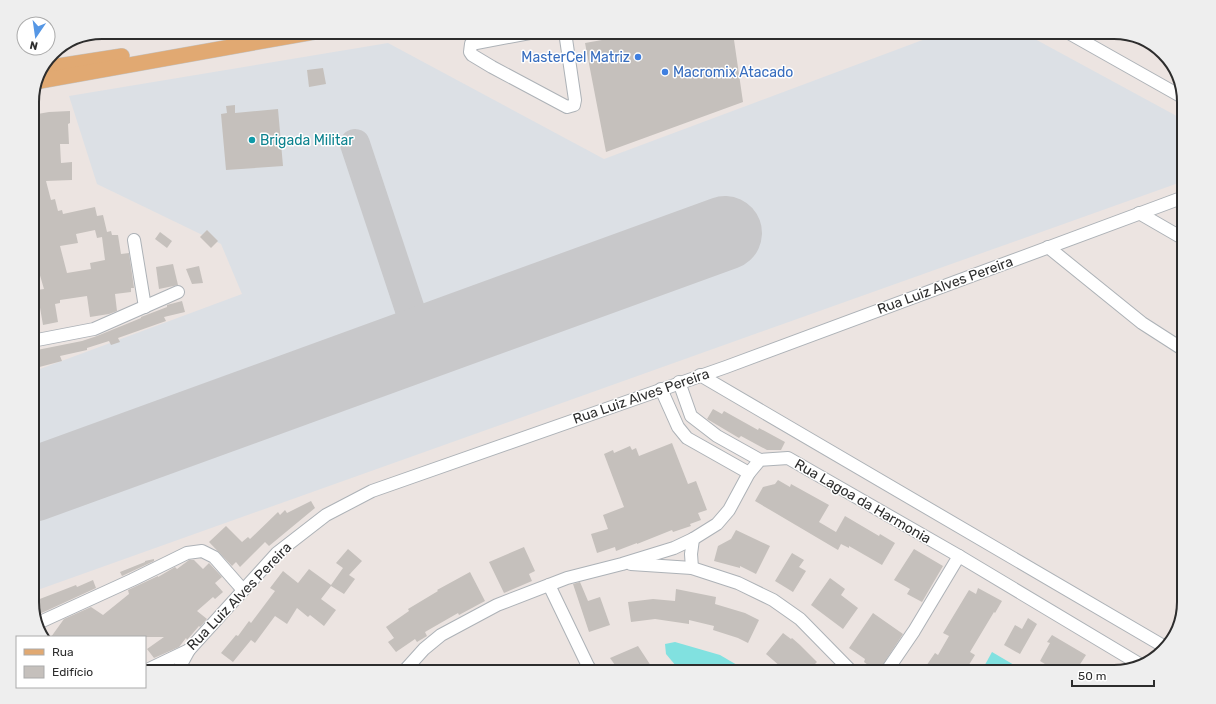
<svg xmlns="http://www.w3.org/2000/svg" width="1216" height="704" viewBox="0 0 1216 704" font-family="Rubik,sans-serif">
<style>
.airport{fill:#dce0e5}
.water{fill:#81e1e0}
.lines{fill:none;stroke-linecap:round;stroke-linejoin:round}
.taxiway{stroke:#c8c8ca;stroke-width:30}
.runway{stroke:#c8c8ca;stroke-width:74}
.building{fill:#c5c0bc;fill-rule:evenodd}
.minor-casing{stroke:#adb2b7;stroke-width:14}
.major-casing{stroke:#c4c4c4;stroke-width:16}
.minor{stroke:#fff;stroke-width:12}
.major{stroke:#e1a972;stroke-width:15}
.shop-dot{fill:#3f7fe0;stroke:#fff;stroke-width:1.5}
.culture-dot{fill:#0f9aa8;stroke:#fff;stroke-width:1.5}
.labels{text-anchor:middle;stroke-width:3;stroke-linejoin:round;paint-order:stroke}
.shop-label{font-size:14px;fill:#366cbe;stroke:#fff;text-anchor:end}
.culture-label{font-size:14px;fill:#0d838f;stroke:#fff;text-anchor:start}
.street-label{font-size:14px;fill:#2d2d2d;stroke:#fff}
.rim{fill:none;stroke:#2d2d2d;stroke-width:2}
</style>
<rect width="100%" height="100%" fill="#ece4e1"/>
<!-- airport -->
<polygon class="airport" points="944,32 1022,32 1184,120 1184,181 32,592 32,372 242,294 221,244 97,184 69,96 388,43 604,159"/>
<!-- water -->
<g class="water">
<polygon points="675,642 720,655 749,672 681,672 666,654 665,644"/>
<polygon points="992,652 1026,672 981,672"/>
</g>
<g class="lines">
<!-- taxiway -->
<polyline class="taxiway" points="355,144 421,343"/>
<!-- runway -->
<polyline class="runway" points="32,485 725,233"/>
</g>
<!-- building -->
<g class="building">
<polygon points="647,32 692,32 693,40 733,33 743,102 606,152 585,43"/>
<polygon points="323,68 326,84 309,87 307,70"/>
<polygon points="235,105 235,113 278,109 283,166 226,170 221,114 227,113 226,106"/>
<path d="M 70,111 L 70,123 L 68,124 L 69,144 L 60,144 L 61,163 L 72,162 L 72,180 L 46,181 L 51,200 L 55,199 L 58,211 L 62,210 L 63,214 L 95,207 L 97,216 L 103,215 L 107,232 L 111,231 L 112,235 L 118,235 L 121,254 L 129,253 L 134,288 L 131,288 L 131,292 L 115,294 L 117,311 L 109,314 L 90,317 L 87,296 L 60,300 L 60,303 L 55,304 L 58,322 L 43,325 L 37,290 L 44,289 L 34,255 L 35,254 L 32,244 L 32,237 L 38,236 L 32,215 L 32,115 L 49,112 ZM 95,230 L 97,238 L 102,237 L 105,260 L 90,263 L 91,269 L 67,273 L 60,246 L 78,243 L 76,234 Z"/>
<polygon points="207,230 218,241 211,248 200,237"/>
<polygon points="160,232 172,241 167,248 155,239"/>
<polygon points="173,264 178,285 159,289 156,267"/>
<polygon points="199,266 203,283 192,284 186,269"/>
<polygon points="182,301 185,312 164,317 166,321 118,338 120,342 111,345 109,341 87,348 87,350 60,356 62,361 32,369 32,351 82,341 97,336 141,318 141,317 167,307 167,305"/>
<polygon points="713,409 722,414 724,411 758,430 759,428 785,442 781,450 767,450 741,436 739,438 707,419"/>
<polygon points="672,443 688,484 696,481 707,510 698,513 701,520 690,524 691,526 673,532 672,530 637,544 637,543 616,551 615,547 597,553 591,534 608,529 603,515 624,507 604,454 613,450 614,453 630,446 632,450 636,448 639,456"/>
<polygon points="778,480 790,487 791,484 829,505 819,522 836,532 845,516 879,536 880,534 895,543 882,565 849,546 849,548 841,544 838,550 755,501 763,487 775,484"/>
<polygon points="311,501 315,508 269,546 265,542 240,567 236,562 232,566 209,542 226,526 242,542 248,537 250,539 278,512 280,515 285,510 287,513"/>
<polygon points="736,530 770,546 756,574 740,566 740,568 714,561 718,546 731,539"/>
<polygon points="524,547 535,571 529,574 532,581 504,593 489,562"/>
<polygon points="348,549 362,561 349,575 355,579 344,594 331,586 321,599 336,610 324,626 310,615 308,617 297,608 287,624 275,616 255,643 251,640 233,662 221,653 236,635 238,636 249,621 251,623 275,591 270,588 283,571 298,583 309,569 331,585 343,568 336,563"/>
<polygon points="914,549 943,566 922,602 907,594 910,589 894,580"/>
<polygon points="792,553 804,560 799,567 806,571 793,592 775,581"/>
<polygon points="154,559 154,561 122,576 120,572 145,562 145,561"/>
<polygon points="189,560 194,560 203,569 209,563 222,577 215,583 223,592 215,599 213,597 197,611 207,619 200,627 199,626 187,640 186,638 179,647 154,658 147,649 164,637 51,637 64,619 91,607 103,615 129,594 128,590 158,576 158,577 175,567 177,569"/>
<polygon points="470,572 485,601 459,615 458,613 425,632 427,636 417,642 415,639 396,652 388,642 394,638 386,627 409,611 408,609 438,591 437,590"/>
<polygon points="830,578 845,589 841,595 858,608 843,629 811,605"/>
<polygon points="93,580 96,588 35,616 32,602 76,585 77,587"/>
<polygon points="580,582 588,601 600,597 610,625 589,632 573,584"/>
<polygon points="978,588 1002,601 995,613 994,612 970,652 975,655 967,668 963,665 958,672 922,672 935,653 938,655 949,636 943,633 969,590 976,594"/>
<polygon points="676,589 716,597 715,604 745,613 759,620 748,643 738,638 713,630 714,626 689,620 689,624 655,619 631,622 628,602 653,599 675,601"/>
<polygon points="873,613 903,634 878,672 864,662 865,659 849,648"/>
<polygon points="1028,618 1037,624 1020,654 1004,645 1015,625 1022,629"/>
<polygon points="783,633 791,639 792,638 800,645 817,662 809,670 805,667 800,672 791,672 783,665 781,667 766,654"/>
<polygon points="1052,635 1086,655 1075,672 1058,672 1040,661 1050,643 1047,642"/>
<polygon points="638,646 655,672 620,672 610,658"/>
</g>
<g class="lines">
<!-- minor casing -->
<g class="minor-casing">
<g id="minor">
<polyline points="353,32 359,33 377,32"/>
<polyline points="535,32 471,44 470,52 472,55 492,67 567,107 574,105 575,100 565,32"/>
<polyline points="1067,32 1184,98"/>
<polyline points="1139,213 1184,239"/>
<polyline points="134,240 145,307"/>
<polyline points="1048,247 1142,323 1184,350"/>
<polyline points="32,341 94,329 178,292"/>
<polyline points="700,375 1165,647"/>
<polyline points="679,382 691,416 717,436 760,460"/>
<polyline points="661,389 678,427 687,438 749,473"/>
<polyline points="631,564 692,568 738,583 773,600 800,619 852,672"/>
<polyline points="692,568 691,554 693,539"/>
<polyline points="549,585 588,666 592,672"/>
<polyline points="38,623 132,580 187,553 202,551 214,557 243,590"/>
<polyline points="406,669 424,649 441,635 497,605 567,578 622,564 674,548 693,539 717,524 729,510 749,473 760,460 788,458 959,556 1141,665"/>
<polyline points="145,671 189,650 277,553 326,515 372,491 726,367 1184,197"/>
<polyline points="177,672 189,650"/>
<polyline points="886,672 914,631 959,556"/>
</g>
</g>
<!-- major casing -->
<g class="major-casing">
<g id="major">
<polyline points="45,68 122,56"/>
<polyline points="40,81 314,32"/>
</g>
</g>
<!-- minor -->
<use href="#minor" class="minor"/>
<!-- major -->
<use href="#major" class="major"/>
</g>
<!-- markers -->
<g class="shop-dot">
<circle cx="638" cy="57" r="4"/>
<circle cx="665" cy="72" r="4"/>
</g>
<circle class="culture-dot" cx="252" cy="140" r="4"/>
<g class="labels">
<!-- shop labels -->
<g class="shop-label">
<text x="630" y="62">MasterCel Matriz</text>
<text x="673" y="77" text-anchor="start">Macromix Atacado</text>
</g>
<!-- culture labels -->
<g class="culture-label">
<text x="260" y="145">Brigada Militar</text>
</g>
<!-- street labels -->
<g class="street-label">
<text transform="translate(945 285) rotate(-20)" y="5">Rua Luiz Alves Pereira</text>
<text transform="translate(641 396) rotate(-19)" y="5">Rua Luiz Alves Pereira</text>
<text transform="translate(863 501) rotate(30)" y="5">Rua Lagoa da Harmonia</text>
<text transform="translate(239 596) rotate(-46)" y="5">Rua Luiz Alves Pereira</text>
</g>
</g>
<!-- crop -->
<path d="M0 0H1216V704H0ZM102 39H1114A63 63 0 0 1 1177 102V602A63 63 0 0 1 1114 665H102A63 63 0 0 1 39 602V102A63 63 0 0 1 102 39Z" fill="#eee" fill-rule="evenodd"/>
<path class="rim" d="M102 39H1114A63 63 0 0 1 1177 102V602A63 63 0 0 1 1114 665H102A63 63 0 0 1 39 602V102A63 63 0 0 1 102 39Z"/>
<!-- legend -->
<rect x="16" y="636" width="130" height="52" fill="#ffffff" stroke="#ababab"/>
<rect x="24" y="649" width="20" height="6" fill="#e1a972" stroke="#ababab"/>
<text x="52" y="656" font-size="12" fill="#2d2d2d">Rua</text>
<rect x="24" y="666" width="20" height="12" fill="#c5c0bc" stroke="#ababab"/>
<text x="52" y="676" font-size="12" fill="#2d2d2d">Edifício</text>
<!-- north arrow -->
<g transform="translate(36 36) rotate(193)"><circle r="19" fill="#ffffff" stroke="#ababab"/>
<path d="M0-3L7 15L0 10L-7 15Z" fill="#5697e5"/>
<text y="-6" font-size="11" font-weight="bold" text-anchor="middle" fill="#2d2d2d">N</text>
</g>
<!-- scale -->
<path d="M1072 680v6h82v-6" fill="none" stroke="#2d2d2d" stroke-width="2"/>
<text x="1078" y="680" font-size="12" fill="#2d2d2d" stroke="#ffffff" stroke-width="3" paint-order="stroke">50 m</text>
</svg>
